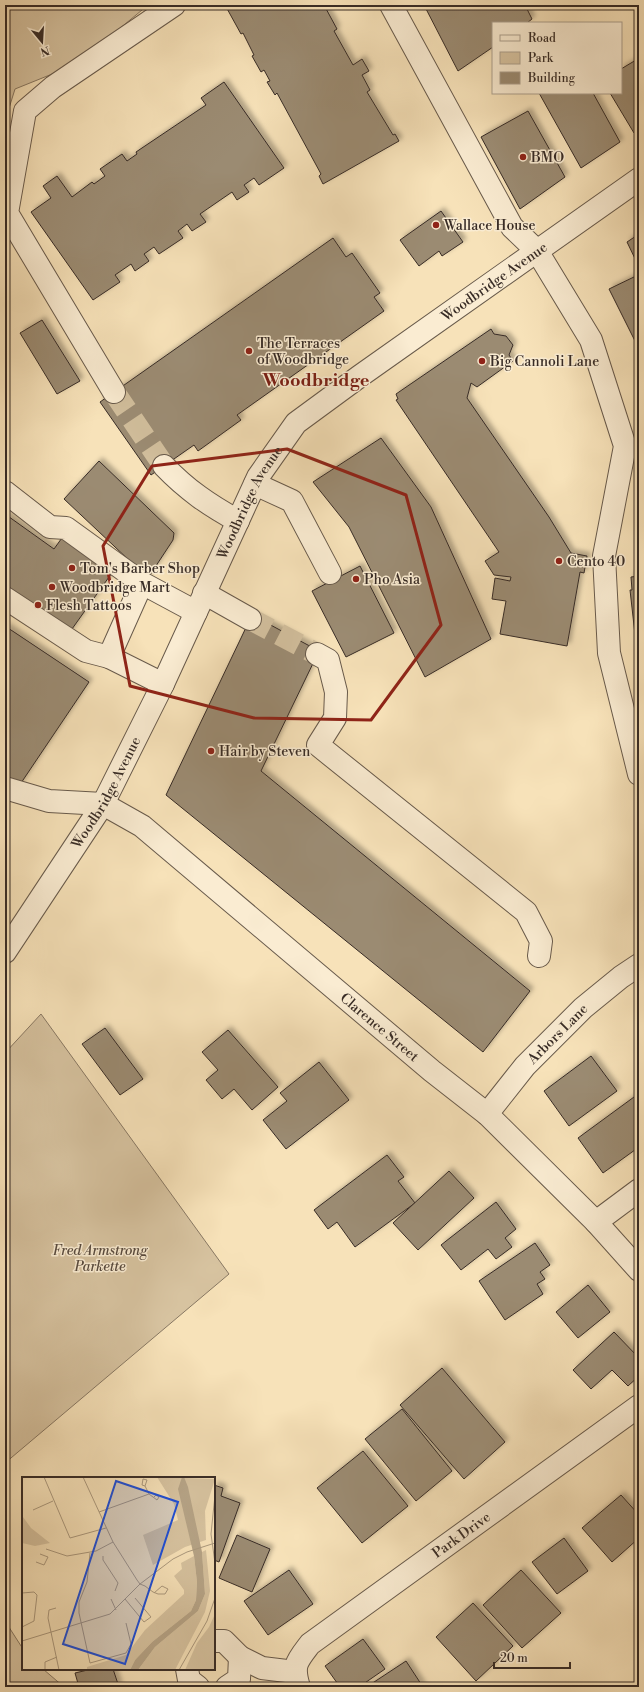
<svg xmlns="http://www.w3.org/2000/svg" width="644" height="1692" viewBox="0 0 644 1692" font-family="'Libre Bodoni',serif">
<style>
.green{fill:#d7c3a0;stroke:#887863}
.building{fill:#9b8b72;stroke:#382c26;filter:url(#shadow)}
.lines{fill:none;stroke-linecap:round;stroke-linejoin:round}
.minor-tunnel{stroke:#d1be9c;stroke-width:22;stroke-dasharray:22 11;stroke-linecap:butt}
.minor-casing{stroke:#685a4b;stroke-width:24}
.path{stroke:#382c26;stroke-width:2.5;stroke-dasharray:1 2;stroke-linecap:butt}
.minor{stroke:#faecd2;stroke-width:22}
.marked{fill:none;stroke:#8f2418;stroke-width:3;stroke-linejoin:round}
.poi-dot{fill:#8f2418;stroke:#faecd2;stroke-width:1.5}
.labels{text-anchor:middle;stroke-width:3;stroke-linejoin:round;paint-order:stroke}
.poi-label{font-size:14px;fill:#382c26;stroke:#faecd2;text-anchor:start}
.street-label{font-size:14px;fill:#382c26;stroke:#faecd2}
.park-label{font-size:14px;font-style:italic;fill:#584a3e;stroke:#faecd2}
.district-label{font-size:18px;font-weight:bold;fill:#7a1f14;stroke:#faecd2}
.inset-road{fill:none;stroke:#ab997e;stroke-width:1}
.view{fill:#1d4ed8;fill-opacity:0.15;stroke:#1d4ed8;stroke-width:2}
.inset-edge{fill:none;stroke:#382c26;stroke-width:2}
</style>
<defs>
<filter id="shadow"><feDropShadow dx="3.5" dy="-3.5" stdDeviation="2" flood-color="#0004"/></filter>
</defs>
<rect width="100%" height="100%" fill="#f7e2b9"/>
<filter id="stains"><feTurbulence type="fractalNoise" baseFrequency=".005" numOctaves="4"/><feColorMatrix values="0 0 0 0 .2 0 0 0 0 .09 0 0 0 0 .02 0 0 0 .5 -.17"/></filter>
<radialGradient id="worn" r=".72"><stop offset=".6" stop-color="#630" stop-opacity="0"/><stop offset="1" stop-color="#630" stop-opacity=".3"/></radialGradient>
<!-- green -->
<g class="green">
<polygon points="5,5 148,5 77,64 15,89 5,121"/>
<polygon points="41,1014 229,1274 5,1463 5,1053"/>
<polygon points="5,1621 23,1649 23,1669 43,1669 64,1687 5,1687"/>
</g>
<!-- building -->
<g class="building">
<polygon points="225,5 324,5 337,29 334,31 353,65 362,59 369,71 362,75 370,90 367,92 393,135 395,134 399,141 323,184 319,176 321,174 277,93 275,95 267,82 270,81 264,70 261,72 252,56 254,55 243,33 241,34"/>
<polygon points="424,5 525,5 532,19 527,23 493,23 493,47 458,71"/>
<polygon points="636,60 639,64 639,130 634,133 610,93 621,93 621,69"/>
<polygon points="224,82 284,168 259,185 254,178 244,185 249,192 237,200 232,192 200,214 206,222 192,231 187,224 178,231 183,238 159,254 154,247 144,254 149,261 135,271 131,264 115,275 120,282 93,300 31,212 51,198 43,186 57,176 72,197 92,182 94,184 105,176 100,169 122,154 127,161 137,154 136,152 206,105 201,98"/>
<polygon points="539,93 593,93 620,142 581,168"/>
<polygon points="528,111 565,177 520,209 481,137"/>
<polygon points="441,211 463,242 442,256 439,251 419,266 400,240"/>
<polygon points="639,234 639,267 627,242"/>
<polygon points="333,238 346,257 352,253 380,293 374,297 384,311 237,415 241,420 198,451 194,445 151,475 100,402"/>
<polygon points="639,268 639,349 609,289 636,276"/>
<polygon points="42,320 80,381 57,394 20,333"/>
<polygon points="491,329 494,334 506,336 513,345 509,355 513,361 477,387 471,383 467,398 549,517 571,553 587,556 584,573 580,572 567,646 500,634 506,601 492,599 495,578 510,581 511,577 494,575 485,561 499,552 396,400 398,399 396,394"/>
<polygon points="381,438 431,507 491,639 425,677 349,527 313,482"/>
<polygon points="99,461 174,533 173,540 148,578 64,499"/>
<polygon points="5,514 54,549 64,535 114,570 67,636 5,592"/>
<polygon points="360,566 394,633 346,657 312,591"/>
<polygon points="639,576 639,670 630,590 632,590 631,577"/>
<polygon points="252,615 319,651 261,771 530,991 483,1052 166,795"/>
<polygon points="5,626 89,682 19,786 5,777"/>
<polygon points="105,1028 143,1079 120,1095 82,1044"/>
<polygon points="228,1030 278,1087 252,1110 234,1089 222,1099 206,1080 218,1070 202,1052"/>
<polygon points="591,1056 617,1091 569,1126 544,1091"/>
<polygon points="319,1062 349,1100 286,1149 263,1120 287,1101 280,1093"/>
<polygon points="634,1097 639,1104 639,1147 603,1173 578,1138"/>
<polygon points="387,1155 404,1177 398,1181 415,1203 355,1247 337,1222 328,1229 314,1210"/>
<polygon points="449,1171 474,1198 418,1250 393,1223"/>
<polygon points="496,1202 516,1229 505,1238 512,1247 496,1259 488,1249 461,1270 441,1245"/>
<polygon points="535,1243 550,1265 540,1272 545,1279 537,1284 543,1294 505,1320 479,1281"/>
<polygon points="588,1285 610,1312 578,1338 556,1312"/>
<polygon points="614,1332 639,1358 639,1376 628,1386 612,1370 591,1389 573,1370"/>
<polygon points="442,1368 505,1442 464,1479 400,1405"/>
<polygon points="402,1409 452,1471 416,1501 365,1439"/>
<polygon points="363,1451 408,1506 362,1543 317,1488"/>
<polygon points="214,1485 223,1488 221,1496 240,1503 219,1562 214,1560"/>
<polygon points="621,1495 639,1515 639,1538 612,1562 582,1528"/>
<polygon points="237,1535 270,1549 252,1592 219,1578"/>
<polygon points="564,1538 588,1571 557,1594 532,1562"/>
<polygon points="289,1570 313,1604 268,1635 244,1601"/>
<polygon points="521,1570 561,1613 522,1648 483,1605"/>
<polygon points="473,1603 513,1646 476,1681 436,1637"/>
<polygon points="363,1639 385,1669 359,1687 340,1687 325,1666"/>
<polygon points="406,1661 423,1687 369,1687 368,1686"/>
<polygon points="92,1669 113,1669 119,1687 79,1687 75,1673"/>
</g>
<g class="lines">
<!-- minor-tunnel -->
<g class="minor-tunnel">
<polyline points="114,392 164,466"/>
<polyline points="250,619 317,654"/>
</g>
<!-- minor casing -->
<g class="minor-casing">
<g id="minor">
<polyline points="391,5 512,227 537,251 591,340 625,446 604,556 609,653 639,774"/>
<polyline points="114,392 7,213 25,111 53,87 174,5"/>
<path d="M 164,466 C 187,490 209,505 238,521"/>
<polyline points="255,484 292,501 330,573"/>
<polyline points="5,492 50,527 66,528 142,583 196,612"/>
<polyline points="142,583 109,657 163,684"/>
<polyline points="204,593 250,619"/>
<polyline points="5,598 86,651 109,657"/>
<polyline points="317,654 328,660 336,692 335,718 318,745 526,912 541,941 539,956"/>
<path id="s1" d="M 5,788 L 49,801 L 103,804 L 142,826 L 432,1071 L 487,1114 L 596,1222 L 639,1270"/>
<path id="s2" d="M 5,952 L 103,804 L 163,684 L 258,477 L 296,423 L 360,376 L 639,179"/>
<path id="s3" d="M 487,1114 L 525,1066 L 583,1008 L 621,977 L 639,965"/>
<polyline points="596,1222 639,1190"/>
<polyline points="214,1641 224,1641 240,1657 262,1668 295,1672"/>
<polyline points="187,1669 189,1680 198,1687"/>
<polyline points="227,1687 239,1679 240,1657"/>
<path id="s4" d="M 299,1687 C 292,1665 297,1661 310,1644 L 639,1406"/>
</g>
</g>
<!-- path -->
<polyline class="path" points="5,12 6,5"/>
<!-- minor -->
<use href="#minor" class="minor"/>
</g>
<!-- marked area -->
<path class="marked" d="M 287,449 L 406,495 L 441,625 L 371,720 L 254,718 L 130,686 L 103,546 L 152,466 Z"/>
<!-- markers -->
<g class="poi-dot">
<circle cx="523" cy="157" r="4"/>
<circle cx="436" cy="225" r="4"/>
<circle cx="249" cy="351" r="4"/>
<circle cx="482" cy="361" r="4"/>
<circle cx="559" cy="561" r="4"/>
<circle cx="72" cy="568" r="4"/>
<circle cx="356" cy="579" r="4"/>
<circle cx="52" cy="587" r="4"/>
<circle cx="38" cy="605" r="4"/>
<circle cx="211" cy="751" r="4"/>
</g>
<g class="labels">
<!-- poi labels -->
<g class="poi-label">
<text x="531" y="162">BMO</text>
<text x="444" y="230">Wallace House</text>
<text x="257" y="348">The Terraces<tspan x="257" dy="16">of Woodbridge</tspan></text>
<text x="490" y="366">Big Cannoli Lane</text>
<text x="567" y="566">Cento 40</text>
<text x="80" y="573">Tom's Barber Shop</text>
<text x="364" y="584">Pho Asia</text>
<text x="60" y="592">Woodbridge Mart</text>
<text x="46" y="610">Flesh Tattoos</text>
<text x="219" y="756">Hair by Steven</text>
</g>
<!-- street labels -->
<g class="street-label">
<text dy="5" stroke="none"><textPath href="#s2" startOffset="849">Woodbridge Avenue</textPath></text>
<text dy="5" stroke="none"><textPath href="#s2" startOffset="513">Woodbridge Avenue</textPath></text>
<text dy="5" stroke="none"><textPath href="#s2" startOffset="189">Woodbridge Avenue</textPath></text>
<text dy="5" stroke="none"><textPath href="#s1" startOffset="456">Clarence Street</textPath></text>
<text dy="5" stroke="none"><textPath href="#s3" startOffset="107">Arbors Lane</textPath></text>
<text dy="5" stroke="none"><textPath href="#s4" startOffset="234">Park Drive</textPath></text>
</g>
<!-- park labels -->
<g class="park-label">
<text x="100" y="1255">Fred Armstrong<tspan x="100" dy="16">Parkette</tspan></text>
</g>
<!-- district labels -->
<g class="district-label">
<text x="316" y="386">Woodbridge</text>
</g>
</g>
<!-- overview -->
<g transform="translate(22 1477)">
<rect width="193" height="193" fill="#f7e2b9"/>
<path d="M 135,0 L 193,2 L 183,34 L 184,63 L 163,70 L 131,88 L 121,58 L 156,43 L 152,27 ZM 0,32 L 1,40 L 9,51 L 28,66 L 13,69 L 0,66 ZM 184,73 L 188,114 L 183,135 L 153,193 L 116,193 L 133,170 L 176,134 L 183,117 L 180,75 ZM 172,79 L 175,105 L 174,123 L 169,134 L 130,165 L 113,183 L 108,193 L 65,193 L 65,190 L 104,178 L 123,153 L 162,117 L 162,113 L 152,99 L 160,92 L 159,86 ZM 193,137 L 193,193 L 163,193 L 175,166 L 187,150 Z" fill="#d7c3a0"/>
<path d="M 160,0 L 162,0 L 166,10 L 180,75 L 183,117 L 176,134 L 133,170 L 116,193 L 108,193 L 113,183 L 130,165 L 169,134 L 174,123 L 175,105 L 172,79 L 156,12 Z" fill="#b6a487"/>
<path class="inset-road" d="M 22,0 L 48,61 L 84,51M 61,0 L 91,65 L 115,103 L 118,107 L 123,109 L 131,115 L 136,117 L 143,117 L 146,112 L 140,109 L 132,116M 123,9 L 120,8 L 121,2 L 125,3 L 123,9 L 127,17 L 135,23 L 137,20 L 134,18 L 132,20M 193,18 L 189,57 L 193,86M 11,33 L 31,24M 77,35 L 127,17M 24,72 L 45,79 L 74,74 L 91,65M 68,76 L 65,105 L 57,125 L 57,136 L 68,186 L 104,176 L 109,167 L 104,146M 81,79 L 81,83 L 96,106 L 93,114M 14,85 L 22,88 L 26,80 L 18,77M 0,116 L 12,115 L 15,118 L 12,144 L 0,150M 89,122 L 94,133M 103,122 L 122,145 L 129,140 L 113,121M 34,131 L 27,133 L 26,141 L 37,193M 0,164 L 88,137 L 118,107 L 151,82 L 165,75 L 193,66M 23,193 L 23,185 L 35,180M 157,193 L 185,144 L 193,121"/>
<path class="view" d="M 94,4 L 156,25 L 103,187 L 41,167 Z"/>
<rect width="193" height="193" class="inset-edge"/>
</g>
<!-- margin -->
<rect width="644" height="1692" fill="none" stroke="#f7e2b9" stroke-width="20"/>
<rect x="6" y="6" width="632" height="1680" fill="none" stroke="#382c26" stroke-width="2"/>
<rect x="10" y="10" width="624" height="1672" fill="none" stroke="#382c26"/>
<!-- legend -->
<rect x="492" y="22" width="130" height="72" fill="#faecd2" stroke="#ac9f8d"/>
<rect x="500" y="35" width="20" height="6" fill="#faecd2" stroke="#ac9f8d"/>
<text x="528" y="42" font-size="12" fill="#382c26">Road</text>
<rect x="500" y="52" width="20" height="12" fill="#d7c3a0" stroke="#ac9f8d"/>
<text x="528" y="62" font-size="12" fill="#382c26">Park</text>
<rect x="500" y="72" width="20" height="12" fill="#9b8b72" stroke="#ac9f8d"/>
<text x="528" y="82" font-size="12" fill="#382c26">Building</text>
<!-- north arrow -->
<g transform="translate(42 42) rotate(162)" stroke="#faecd2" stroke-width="3" paint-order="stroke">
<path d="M0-3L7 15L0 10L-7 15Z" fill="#382c26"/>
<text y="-6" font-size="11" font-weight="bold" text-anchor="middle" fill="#382c26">N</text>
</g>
<!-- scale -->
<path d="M494 1662v6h76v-6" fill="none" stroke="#382c26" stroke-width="2"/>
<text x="500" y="1662" font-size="12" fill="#382c26" stroke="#faecd2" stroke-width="3" paint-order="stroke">20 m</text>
<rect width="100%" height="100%" filter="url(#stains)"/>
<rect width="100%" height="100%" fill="url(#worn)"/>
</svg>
